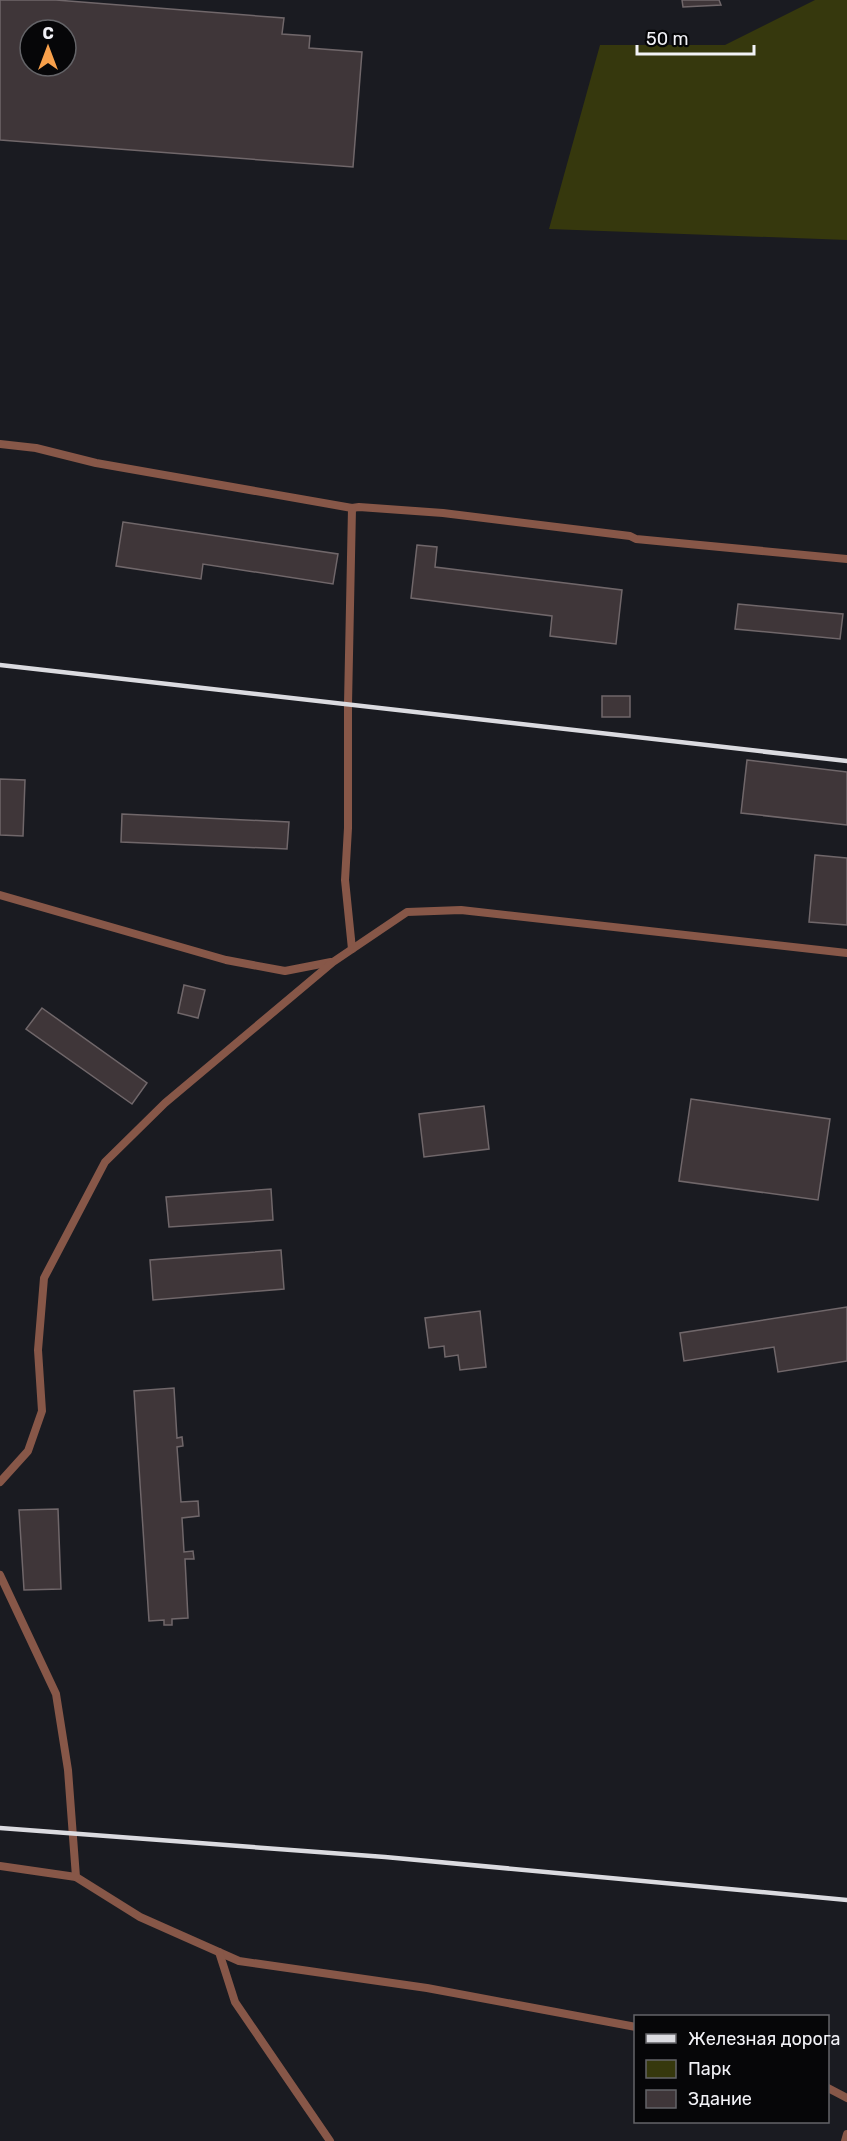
<svg xmlns="http://www.w3.org/2000/svg" width="847" height="2141" viewBox="0 0 847 2141" font-family="Rubik,sans-serif">
<style>
.green{fill:#36380d}
.building{fill:#3f3639;stroke:#70676a;stroke-width:1.5;fill-rule:evenodd}
.lines{fill:none;stroke-linecap:round;stroke-linejoin:round}
.service{stroke:#875748;stroke-width:8}
.rail{stroke:#dbdbe0;stroke-width:4.5}
</style>
<rect width="100%" height="100%" fill="#1a1b21"/>
<!-- green -->
<polygon class="green" points="815,0 847,0 847,240 549,229 600,45 725,45"/>
<!-- building -->
<g class="building">
<path d="M 0,0 L 56,0 L 284,18 L 282,34 L 310,36 L 309,48 L 362,52 L 353,167 L 0,140 ZM 30,30 L 66,30 L 66,66 L 30,66 Z"/>
<polygon points="682,0 719,0 721,5 683,7"/>
<polygon points="123,522 338,554 333,584 203,564 201,579 116,566"/>
<polygon points="417,545 437,547 435,567 622,590 616,644 550,636 552,616 411,598"/>
<polygon points="738,604 843,614 840,639 735,629"/>
<rect x="602" y="696" width="28" height="21"/>
<polygon points="747,760 847,772 847,825 741,813"/>
<polygon points="0,779 25,780 23,836 0,835"/>
<polygon points="122,814 289,822 287,849 121,842"/>
<polygon points="815,855 847,858 847,925 809,922"/>
<polygon points="184,985 205,990 198,1018 178,1013"/>
<polygon points="42,1008 147,1083 132,1104 26,1029"/>
<polygon points="691,1099 830,1119 818,1200 679,1181"/>
<polygon points="484,1106 489,1149 424,1157 419,1114"/>
<polygon points="271,1189 273,1220 169,1227 166,1197"/>
<polygon points="281,1250 284,1289 153,1300 150,1260"/>
<polygon points="847,1307 847,1361 778,1372 774,1347 684,1361 680,1333"/>
<polygon points="480,1311 486,1367 460,1370 458,1355 445,1357 444,1346 429,1348 425,1318"/>
<polygon points="174,1388 177,1438 182,1437 183,1446 177,1447 181,1502 198,1501 199,1516 182,1518 184,1552 193,1551 194,1559 185,1559 188,1618 172,1619 172,1625 164,1625 164,1620 149,1621 134,1391"/>
<polygon points="58,1509 61,1589 24,1590 19,1510"/>
</g>
<g class="lines">
<!-- service -->
<g class="service">
<polyline points="0,444 36,448 96,463 352,508 359,507 443,513 630,536 636,539 847,559"/>
<polyline points="0,895 226,960 285,971 331,962"/>
<polyline points="352,949 345,880 348,828 348,704 352,508"/>
<polyline points="0,1482 28,1451 42,1411 38,1350 44,1278 105,1162 165,1103 333,962 407,912 461,910 847,953"/>
<polyline points="0,1575 56,1694 68,1770 76,1877 140,1917 239,1961 427,1988 636,2027"/>
<polyline points="0,1866 76,1877"/>
<polyline points="219,1952 235,2002 330,2141"/>
<polyline points="828,2088 847,2098"/>
<polyline points="845,2141 847,2134"/>
</g>
<!-- rail -->
<g class="rail">
<polyline points="0,665 847,761"/>
<polyline points="0,1828 385,1857 847,1900"/>
</g>
</g>
<!-- legend -->
<rect x="634" y="2015" width="195" height="108" fill="#060608" stroke="#646468" stroke-width="1.5"/>
<rect x="646" y="2034" width="30" height="9" fill="#dbdbe0" stroke="#646468" stroke-width="1.5"/>
<text x="688" y="2045" font-size="18" fill="#f2f2f7">Железная дорога</text>
<rect x="646" y="2060" width="30" height="18" fill="#36380d" stroke="#646468" stroke-width="1.5"/>
<text x="688" y="2075" font-size="18" fill="#f2f2f7">Парк</text>
<rect x="646" y="2090" width="30" height="18" fill="#3f3639" stroke="#646468" stroke-width="1.5"/>
<text x="688" y="2105" font-size="18" fill="#f2f2f7">Здание</text>
<!-- north arrow -->
<g transform="translate(48 48)"><circle r="28" fill="#060608" stroke="#646468" stroke-width="1.5"/>
<path d="M0-4.5L10 22L0 15L-10 22Z" fill="#f8a04b"/>
<text y="-9" font-size="16" font-weight="bold" text-anchor="middle" fill="#f2f2f7">С</text>
</g>
<!-- scale -->
<path d="M637 45v9h117v-9" fill="none" stroke="#f2f2f7" stroke-width="3"/>
<text x="646" y="45" font-size="18" fill="#f2f2f7" stroke="#060608" stroke-width="4.5" paint-order="stroke">50 m</text>
</svg>
